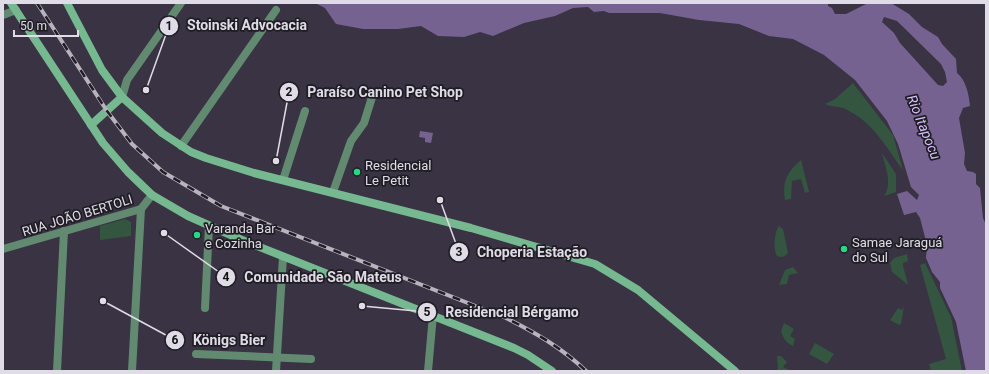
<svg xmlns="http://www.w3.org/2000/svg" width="989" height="374" viewBox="0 0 989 374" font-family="Roboto,sans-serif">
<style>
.green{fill:#345540}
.water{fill:#756290;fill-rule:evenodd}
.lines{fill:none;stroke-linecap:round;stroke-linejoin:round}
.street{stroke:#618a70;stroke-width:8}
.secondary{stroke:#76b990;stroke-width:8}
.rail-casing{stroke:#b7b3bf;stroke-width:4}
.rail{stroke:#1f1c24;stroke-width:2.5;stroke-dasharray:8;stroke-linecap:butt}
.poi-dot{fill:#26d886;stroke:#1f1c24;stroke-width:1.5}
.labels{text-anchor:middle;stroke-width:3.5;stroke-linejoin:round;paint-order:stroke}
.poi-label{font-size:13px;fill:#e0dce7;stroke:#1f1c24;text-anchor:start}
.street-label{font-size:13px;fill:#e0dce7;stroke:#1f1c24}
.water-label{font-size:14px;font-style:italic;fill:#d8c1fb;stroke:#1f1c24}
.leader{fill:none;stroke:#e0dce7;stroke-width:1.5}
.callout-dot{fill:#e0dce7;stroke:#1f1c24;stroke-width:1.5}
.mark-label{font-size:12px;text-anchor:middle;font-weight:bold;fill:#111}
.callout-label{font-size:14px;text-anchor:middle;font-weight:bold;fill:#e0dce7;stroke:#1f1c24;stroke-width:3.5;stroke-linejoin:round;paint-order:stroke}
</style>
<rect width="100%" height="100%" fill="#393343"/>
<!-- green -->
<g class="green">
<path d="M 853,83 L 893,135 L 903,170 C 885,146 873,121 843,108 C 837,106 831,107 825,104 L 835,99 Z"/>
<path d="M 882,153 L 896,174 L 896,192 L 884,196 C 893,183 885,167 882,153 Z"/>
<path d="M 801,160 L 809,192 L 805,193 L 801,179 L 792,181 L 791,199 L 785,200 C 782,182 787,172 801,160 Z"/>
<polygon points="125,219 131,222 131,236 100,240 100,226"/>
<path d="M 779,226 L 783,229 L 788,253 C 784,257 782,258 777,256 C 773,250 774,232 779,226 Z"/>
<polygon points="907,254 908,261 903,263 903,266 908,284 907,284 892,272 890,263 894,258"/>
<polygon points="925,263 951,317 962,371 931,371 929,364 946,359 920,265"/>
<polygon points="793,267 798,273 789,275 787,284 779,285 785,270"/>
<polygon points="904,306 901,324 899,325 890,320 898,308 902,310"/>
<path d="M 784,323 L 794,329 L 790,336 L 795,339 L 793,346 C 786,343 783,338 781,331 Z"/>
<polygon points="815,343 834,354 827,364 809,354"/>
<polygon points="777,356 781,356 787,362 783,367 791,371 775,371 778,369"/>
</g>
<!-- water -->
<g class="water">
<path d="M 315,3 L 828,3 L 828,6 L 832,8 L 835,14 L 846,14 L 866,4 L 873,3 L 891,3 L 909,14 L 922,27 L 938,37 L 942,44 L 956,59 L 957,73 C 966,80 969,95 970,106 L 963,108 L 959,118 L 960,124 L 965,153 L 964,164 L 967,171 L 973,172 L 976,174 L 976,184 L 980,188 L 983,218 L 986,225 L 986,371 L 966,371 L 956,322 L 940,288 L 940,282 L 932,272 L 926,258 L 927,245 L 920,218 L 916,212 L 904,215 L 897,194 L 907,191 L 917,200 L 919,195 L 911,187 L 898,144 L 887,121 L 855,80 L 824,55 L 793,39 L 769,36 L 739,24 L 699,20 L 660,13 L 609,13 L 604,11 L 594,12 L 588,7 L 573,8 L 555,16 L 524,23 L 493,36 L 480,32 L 464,37 L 438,36 L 421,26 L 398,29 L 363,29 L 336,24 L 325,8 ZM 884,17 L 897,21 L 941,64 L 945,72 L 947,82 L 943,86 L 938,85 L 900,43 L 894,33 L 882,22 Z"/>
<polygon points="420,131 433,133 431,143 425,142 425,138 419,137"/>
</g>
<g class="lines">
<!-- street -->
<g class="street">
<polyline points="3,15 16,10"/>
<polyline points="122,97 127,80 181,3"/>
<polyline points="181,146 276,10"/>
<polyline points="283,180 305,111"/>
<polyline points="333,192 351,141 364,123 373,94"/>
<polyline points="3,249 141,209 152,195"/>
<polyline points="205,308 209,226"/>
<polyline points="196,354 311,359"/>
<polyline points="57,371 64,231"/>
<polyline points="132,371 141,209"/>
<polyline points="276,371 283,257"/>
<polyline points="428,371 433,315"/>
</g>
<!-- secondary -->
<g class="secondary">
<polyline points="11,3 103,143 128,172 152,195 188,216 242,240 514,348 528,355 552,371"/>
<polyline points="67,3 102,70 122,97 162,133 191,152 206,158 254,173 471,228 595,264 638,290 735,371"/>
<polyline points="91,125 122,97"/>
</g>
<!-- rail casing -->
<g class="rail-casing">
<path id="rail" d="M 37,3 L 107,111 L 132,144 L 163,172 L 221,206 L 506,318 C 536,333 562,348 586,371"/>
</g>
<!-- rail -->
<use href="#rail" class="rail"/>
</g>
<!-- markers -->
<g class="poi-dot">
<circle cx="357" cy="172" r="4"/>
<circle cx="197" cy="235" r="4"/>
<circle cx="844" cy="249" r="4"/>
</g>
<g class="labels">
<!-- poi labels -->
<g class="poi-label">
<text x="365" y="170">Residencial<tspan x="365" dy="15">Le Petit</tspan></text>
<text x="205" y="233">Varanda Bar<tspan x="205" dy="15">e Cozinha</tspan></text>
<text x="852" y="247">Samae Jaraguá<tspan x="852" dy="15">do Sul</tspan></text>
</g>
<!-- street labels -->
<g class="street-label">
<text transform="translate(77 215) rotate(-17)" y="5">RUA JOÃO BERTOLI</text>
</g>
<!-- water labels -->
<g class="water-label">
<text transform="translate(924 127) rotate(68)" y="5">Rio Itapocu</text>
</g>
</g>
<!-- callouts -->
<path class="leader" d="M146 90L169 26M276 161L289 92M440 200L459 252M164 233L226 277M362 306L427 312M103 301L175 340"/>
<g class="callout-dot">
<circle cx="146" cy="90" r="4"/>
<circle cx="276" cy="161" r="4"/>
<circle cx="440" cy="200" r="4"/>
<circle cx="164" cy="233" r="4"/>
<circle cx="362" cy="306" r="4"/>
<circle cx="103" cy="301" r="4"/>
<circle cx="169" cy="26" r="10"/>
<circle cx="289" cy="92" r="10"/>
<circle cx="459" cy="252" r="10"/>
<circle cx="226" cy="277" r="10"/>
<circle cx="427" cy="312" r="10"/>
<circle cx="175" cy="340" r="10"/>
</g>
<g class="mark-label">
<text x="169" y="30">1</text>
<text x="289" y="96">2</text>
<text x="459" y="256">3</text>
<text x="226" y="281">4</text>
<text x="427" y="316">5</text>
<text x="175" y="344">6</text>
</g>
<g class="callout-label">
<text x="247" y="30">Stoinski Advocacia</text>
<text x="385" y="97">Paraíso Canino Pet Shop</text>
<text x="532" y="257">Choperia Estação</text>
<text x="323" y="282">Comunidade São Mateus</text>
<text x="512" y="317">Residencial Bérgamo</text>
<text x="229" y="345">Königs Bier</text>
</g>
<!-- border -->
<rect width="989" height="374" fill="none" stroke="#e0dce7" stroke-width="8"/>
<!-- scale -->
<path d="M14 30v6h64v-6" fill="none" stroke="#e0dce7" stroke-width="2"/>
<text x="20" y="30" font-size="12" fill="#e0dce7" stroke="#1f1c24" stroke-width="3" paint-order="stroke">50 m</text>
</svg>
